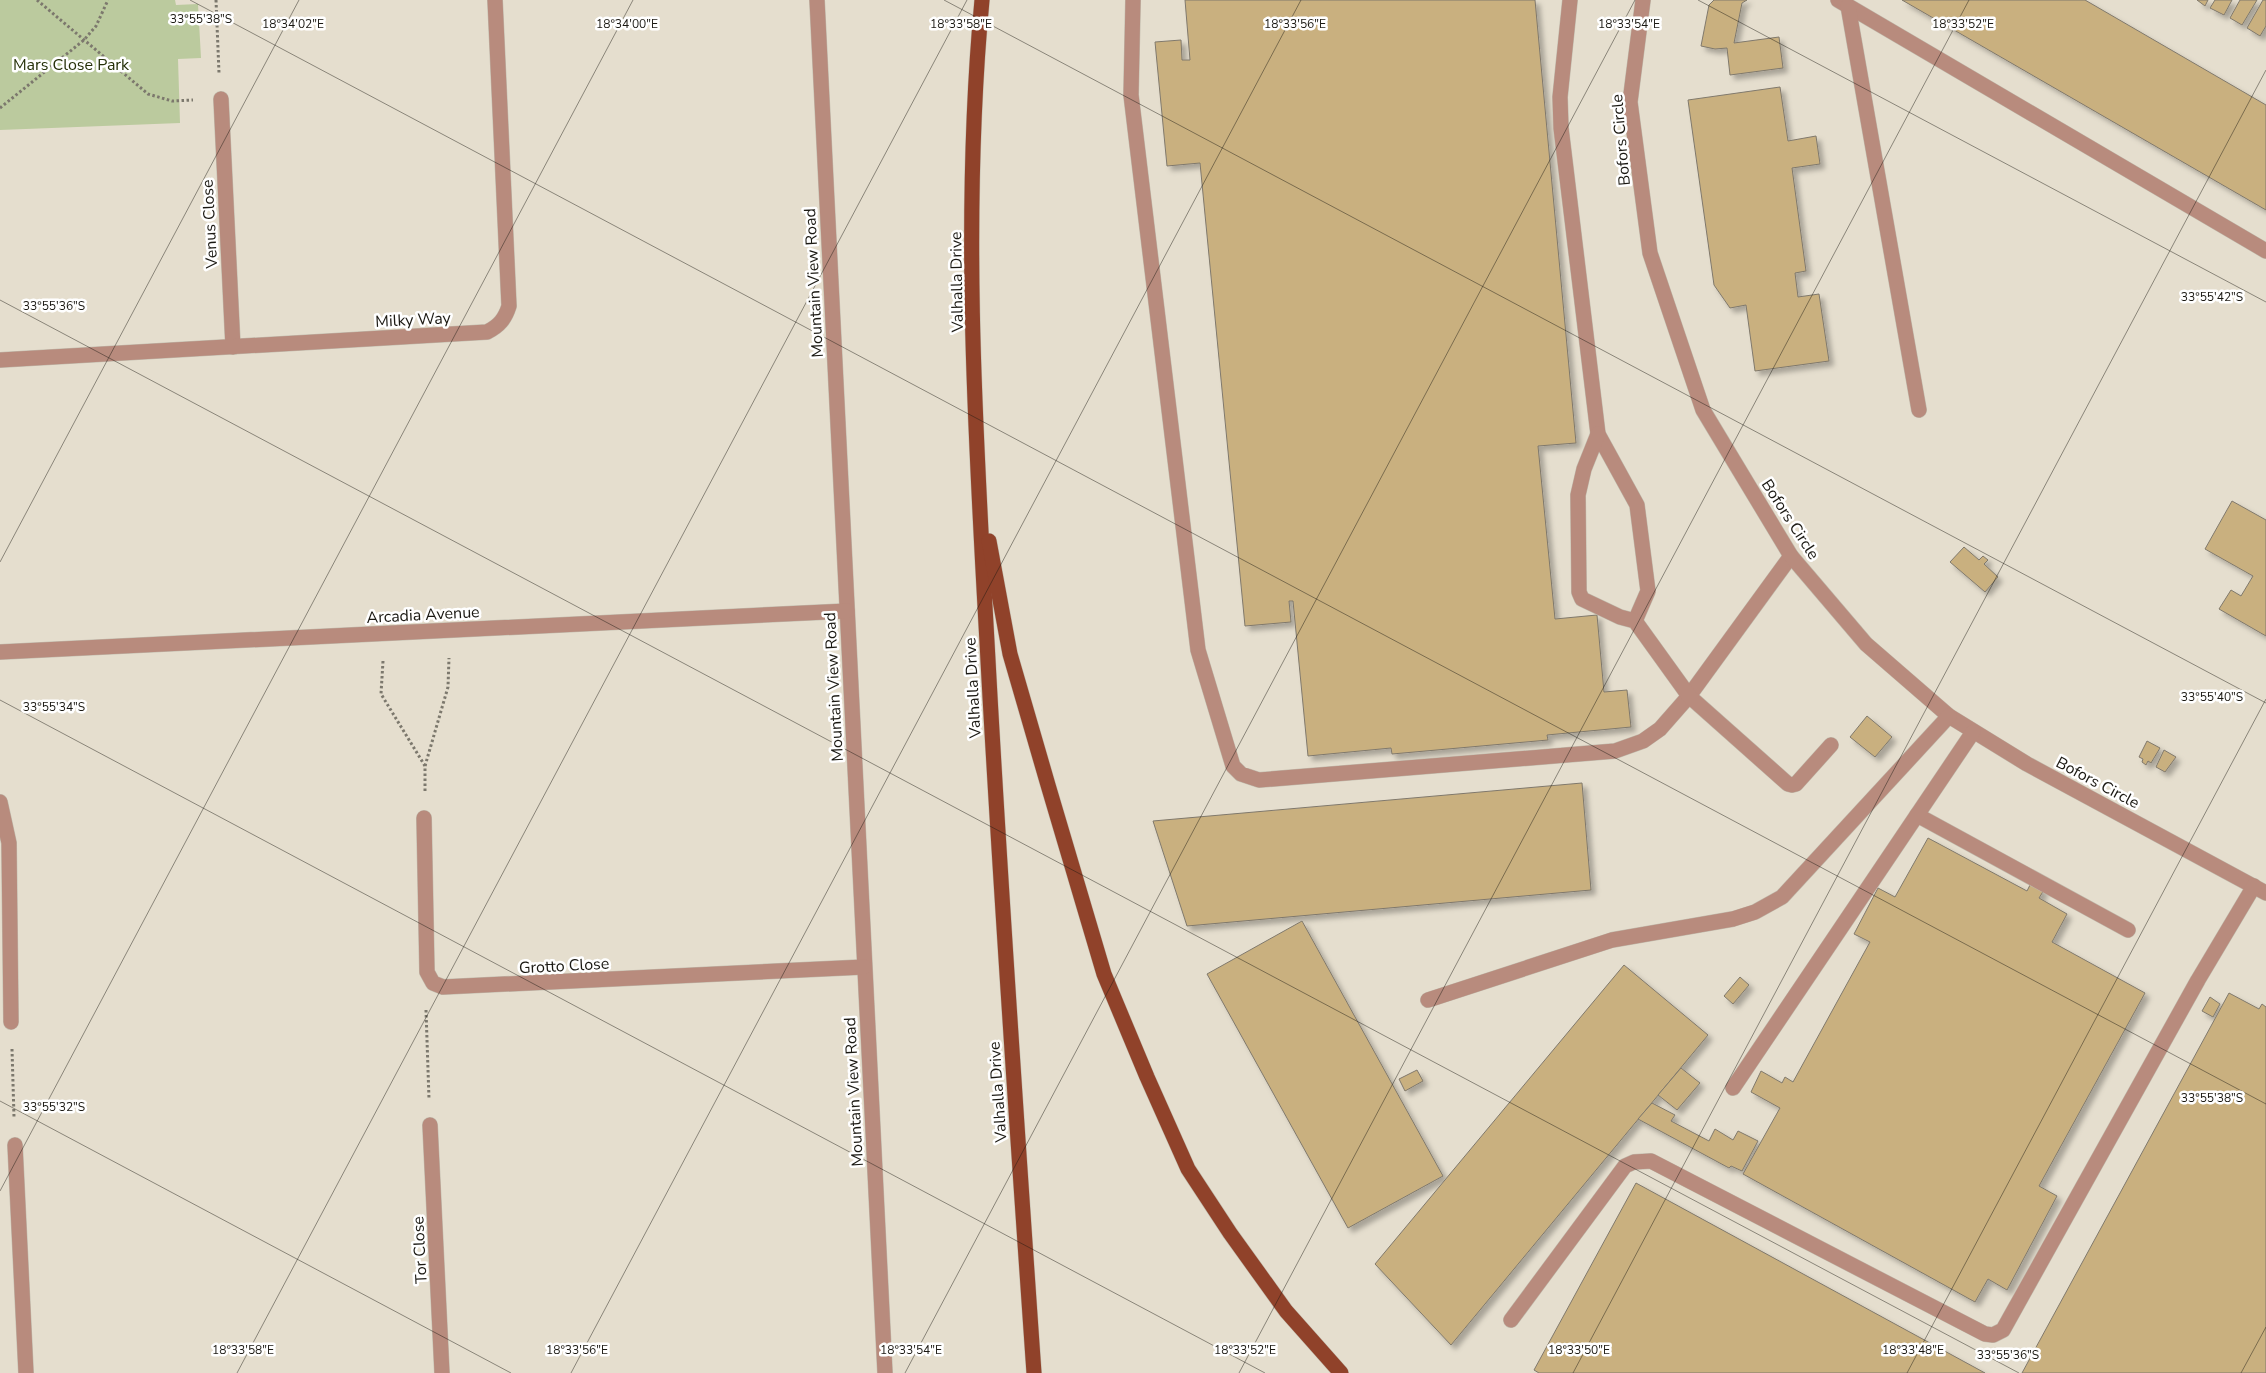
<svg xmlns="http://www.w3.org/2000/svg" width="2266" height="1373" viewBox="0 0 2266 1373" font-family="'Nunito Sans',sans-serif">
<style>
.green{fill:#bbca9e}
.building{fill:#c9b07f;stroke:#80796c;filter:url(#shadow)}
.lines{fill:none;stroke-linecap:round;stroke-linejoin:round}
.minor-casing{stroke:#c0baac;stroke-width:16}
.major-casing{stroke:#c0baac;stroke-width:16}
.path{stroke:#7c786d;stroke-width:3;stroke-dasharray:2.5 2.5;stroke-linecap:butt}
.minor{stroke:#b88b7d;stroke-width:15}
.major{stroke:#90422a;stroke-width:15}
.ticks{fill:none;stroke:#1a1812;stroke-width:1;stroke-opacity:0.45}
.labels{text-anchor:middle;stroke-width:5;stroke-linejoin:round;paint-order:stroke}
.park-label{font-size:16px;fill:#253008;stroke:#fff}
.street-label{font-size:16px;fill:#1a1812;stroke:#fff}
.ticks-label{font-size:12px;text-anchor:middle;fill:#1a1812;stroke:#fff;stroke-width:5;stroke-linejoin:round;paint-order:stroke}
</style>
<defs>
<filter id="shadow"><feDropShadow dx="4.5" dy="4.5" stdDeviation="2.5" flood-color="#0004"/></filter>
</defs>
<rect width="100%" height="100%" fill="#e5dece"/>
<!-- green -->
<polygon class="green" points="0,0 175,0 176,5 198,4 201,58 178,59 180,123 0,130"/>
<!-- building -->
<g class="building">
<polygon points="1185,0 1535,0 1576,443 1538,446 1555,619 1597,615 1604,692 1627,690 1631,727 1547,735 1548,740 1392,754 1391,748 1308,756 1293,601 1289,601 1291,622 1245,626 1200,163 1167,166 1155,42 1181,40 1182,60 1190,60"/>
<polygon points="1714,0 1747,0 1742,3 1734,43 1779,37 1783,68 1730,75 1727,48 1715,49 1701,46 1709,5"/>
<polygon points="1902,0 2085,0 2266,105 2266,210"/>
<polygon points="2197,0 2208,0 2205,6"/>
<polygon points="2215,0 2232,0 2224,15 2210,8"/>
<polygon points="2240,0 2257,0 2242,25 2230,18"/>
<polygon points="2263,0 2266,0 2266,26 2260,36 2247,28"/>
<polygon points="1780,87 1788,141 1816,136 1820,164 1792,168 1806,271 1795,273 1798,297 1819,294 1829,361 1755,371 1746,305 1730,308 1714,285 1688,100"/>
<polygon points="2232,501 2266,520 2266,636 2219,609 2231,590 2241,596 2253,576 2205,549"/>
<polygon points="1964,547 1979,560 1983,556 1988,560 1984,564 1998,577 1985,592 1950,562"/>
<polygon points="1867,716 1892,737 1875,757 1850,737"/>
<polygon points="2147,741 2160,748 2151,763 2148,761 2146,765 2142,762 2143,759 2139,757"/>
<polygon points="2164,750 2176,757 2165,772 2156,767"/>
<polygon points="1582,783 1591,890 1187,926 1153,821"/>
<polygon points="1928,838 2027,891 2031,883 2044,890 2039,898 2067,914 2052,942 2145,993 2039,1186 2057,1196 2007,1290 1988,1279 1975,1302 1743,1174 1780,1108 1751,1092 1761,1071 1782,1083 1785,1077 1793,1082 1870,942 1854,934 1878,888 1895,897"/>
<polygon points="1302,921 1443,1176 1348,1228 1207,974"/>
<polygon points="1624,965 1708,1035 1451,1345 1375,1264"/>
<polygon points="1740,977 1749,985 1733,1004 1724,996"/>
<polygon points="2229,993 2259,1009 2262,1004 2266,1007 2266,1373 2022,1373"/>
<polygon points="2210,997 2220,1004 2213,1017 2202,1011"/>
<polygon points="1681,1068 1700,1083 1677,1110 1658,1095"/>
<polygon points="1417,1070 1423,1081 1405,1091 1399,1079"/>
<polygon points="1652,1103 1675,1115 1671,1121 1709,1141 1715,1129 1733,1140 1738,1131 1758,1141 1742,1171 1731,1166 1729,1168 1638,1119"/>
<polygon points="1636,1183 1985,1373 1539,1373 1534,1370"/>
</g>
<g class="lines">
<!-- minor casing -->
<g class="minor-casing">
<g id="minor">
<polyline points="817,0 885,1373"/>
<polyline points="1133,0 1131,95 1198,650 1233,766 1241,774 1259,780 1615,751 1643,741 1660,729 1689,696 1791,556"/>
<polyline points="1570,0 1560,97 1561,128 1598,434 1637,505 1648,591 1635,621"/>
<polyline points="1643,0 1630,102 1650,253 1703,410 1791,556 1866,644 1949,716 2027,764 2266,893"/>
<polyline points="1838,0 2266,251"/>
<polyline points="1848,6 1919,410"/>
<polyline points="221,99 233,347"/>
<path d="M 0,360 L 487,332 C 499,326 505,319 509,306 L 495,0"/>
<polyline points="1598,434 1584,469 1578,495 1579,592 1582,599 1620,617 1635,621 1689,696 1788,784 1792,785 1796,784 1831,745"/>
<polyline points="0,652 847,611"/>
<polyline points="0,802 9,843 11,1022"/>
<polyline points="1917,815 2128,930"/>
<polyline points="424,818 427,972 433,983 443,987 864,967"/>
<polyline points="1428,1000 1612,940 1733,919 1755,912 1782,897 1949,716"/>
<polyline points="1733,1088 1973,732"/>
<polyline points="430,1125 442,1373"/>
<polyline points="15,1145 26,1373"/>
<polyline points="1511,1320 1625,1166 1634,1162 1651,1161 1985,1334 1993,1335 2003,1330 2198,980 2254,886"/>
</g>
</g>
<!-- major casing -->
<g class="major-casing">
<g id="major">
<path d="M 982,0 C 962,213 975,429 987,642 C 1000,886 1017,1129 1034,1373"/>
<polyline points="989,541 1010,654 1048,785 1104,974 1147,1077 1188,1169 1230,1233 1286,1311 1341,1373"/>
</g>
</g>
<!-- path -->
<g class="path">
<polyline points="37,0 148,94 172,101 193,100"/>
<polyline points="216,0 219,73"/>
<polyline points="0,108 84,40 96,26 108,0"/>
<polyline points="383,661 381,694 425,766 425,792"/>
<polyline points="425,766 448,687 449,658"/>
<polyline points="426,1010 429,1099"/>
<polyline points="12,1049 14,1117"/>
</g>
<!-- minor -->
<use href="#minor" class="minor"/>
<!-- major -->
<use href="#major" class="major"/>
</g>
<!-- ticks -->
<path class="ticks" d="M 190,0 L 2266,1104M 944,0 L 2266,703M 1698,0 L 2266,302M 0,300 L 2019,1373M 0,562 L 299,0M 0,700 L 1265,1373M 0,1101 L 511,1373M 0,1191 L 633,0M 237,1373 L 967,0M 571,1373 L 1301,0M 905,1373 L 1635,0M 1239,1373 L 1969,0M 1573,1373 L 2266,70M 1907,1373 L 2266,699M 2241,1373 L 2266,1327"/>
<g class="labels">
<!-- park labels -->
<g class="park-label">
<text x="71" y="70">Mars Close Park</text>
</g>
<!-- street labels -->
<g class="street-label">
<text transform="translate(1620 140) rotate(-95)" y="6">Bofors Circle</text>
<text transform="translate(209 224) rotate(-93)" y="6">Venus Close</text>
<text transform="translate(956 282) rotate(-91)" y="6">Valhalla Drive</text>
<text transform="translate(813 283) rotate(-93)" y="6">Mountain View Road</text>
<text transform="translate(413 319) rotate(-3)" y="6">Milky Way</text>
<text transform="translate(1791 519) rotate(57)" y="6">Bofors Circle</text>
<text transform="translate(423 614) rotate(-3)" y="6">Arcadia Avenue</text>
<text transform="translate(833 687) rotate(-93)" y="6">Mountain View Road</text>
<text transform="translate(972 688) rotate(-93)" y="6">Valhalla Drive</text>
<text transform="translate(2098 782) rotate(28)" y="6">Bofors Circle</text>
<text transform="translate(564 965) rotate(-3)" y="6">Grotto Close</text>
<text transform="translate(853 1092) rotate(-93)" y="6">Mountain View Road</text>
<text transform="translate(997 1092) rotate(-94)" y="6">Valhalla Drive</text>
<text transform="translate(419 1250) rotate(-93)" y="6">Tor Close</text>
</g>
</g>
<g class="ticks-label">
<text x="201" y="23">33°55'38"S</text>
<text x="293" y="28">18°34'02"E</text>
<text x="627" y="28">18°34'00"E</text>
<text x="961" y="28">18°33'58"E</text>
<text x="1295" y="28">18°33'56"E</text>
<text x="1629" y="28">18°33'54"E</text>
<text x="1963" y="28">18°33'52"E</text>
<text x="2212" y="301">33°55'42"S</text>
<text x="54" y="310">33°55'36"S</text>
<text x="2212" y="701">33°55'40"S</text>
<text x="54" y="711">33°55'34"S</text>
<text x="2212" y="1102">33°55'38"S</text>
<text x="54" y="1111">33°55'32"S</text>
<text x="243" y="1354">18°33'58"E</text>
<text x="577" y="1354">18°33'56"E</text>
<text x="911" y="1354">18°33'54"E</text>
<text x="1245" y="1354">18°33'52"E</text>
<text x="1579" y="1354">18°33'50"E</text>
<text x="1913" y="1354">18°33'48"E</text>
<text x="2008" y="1359">33°55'36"S</text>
</g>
</svg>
